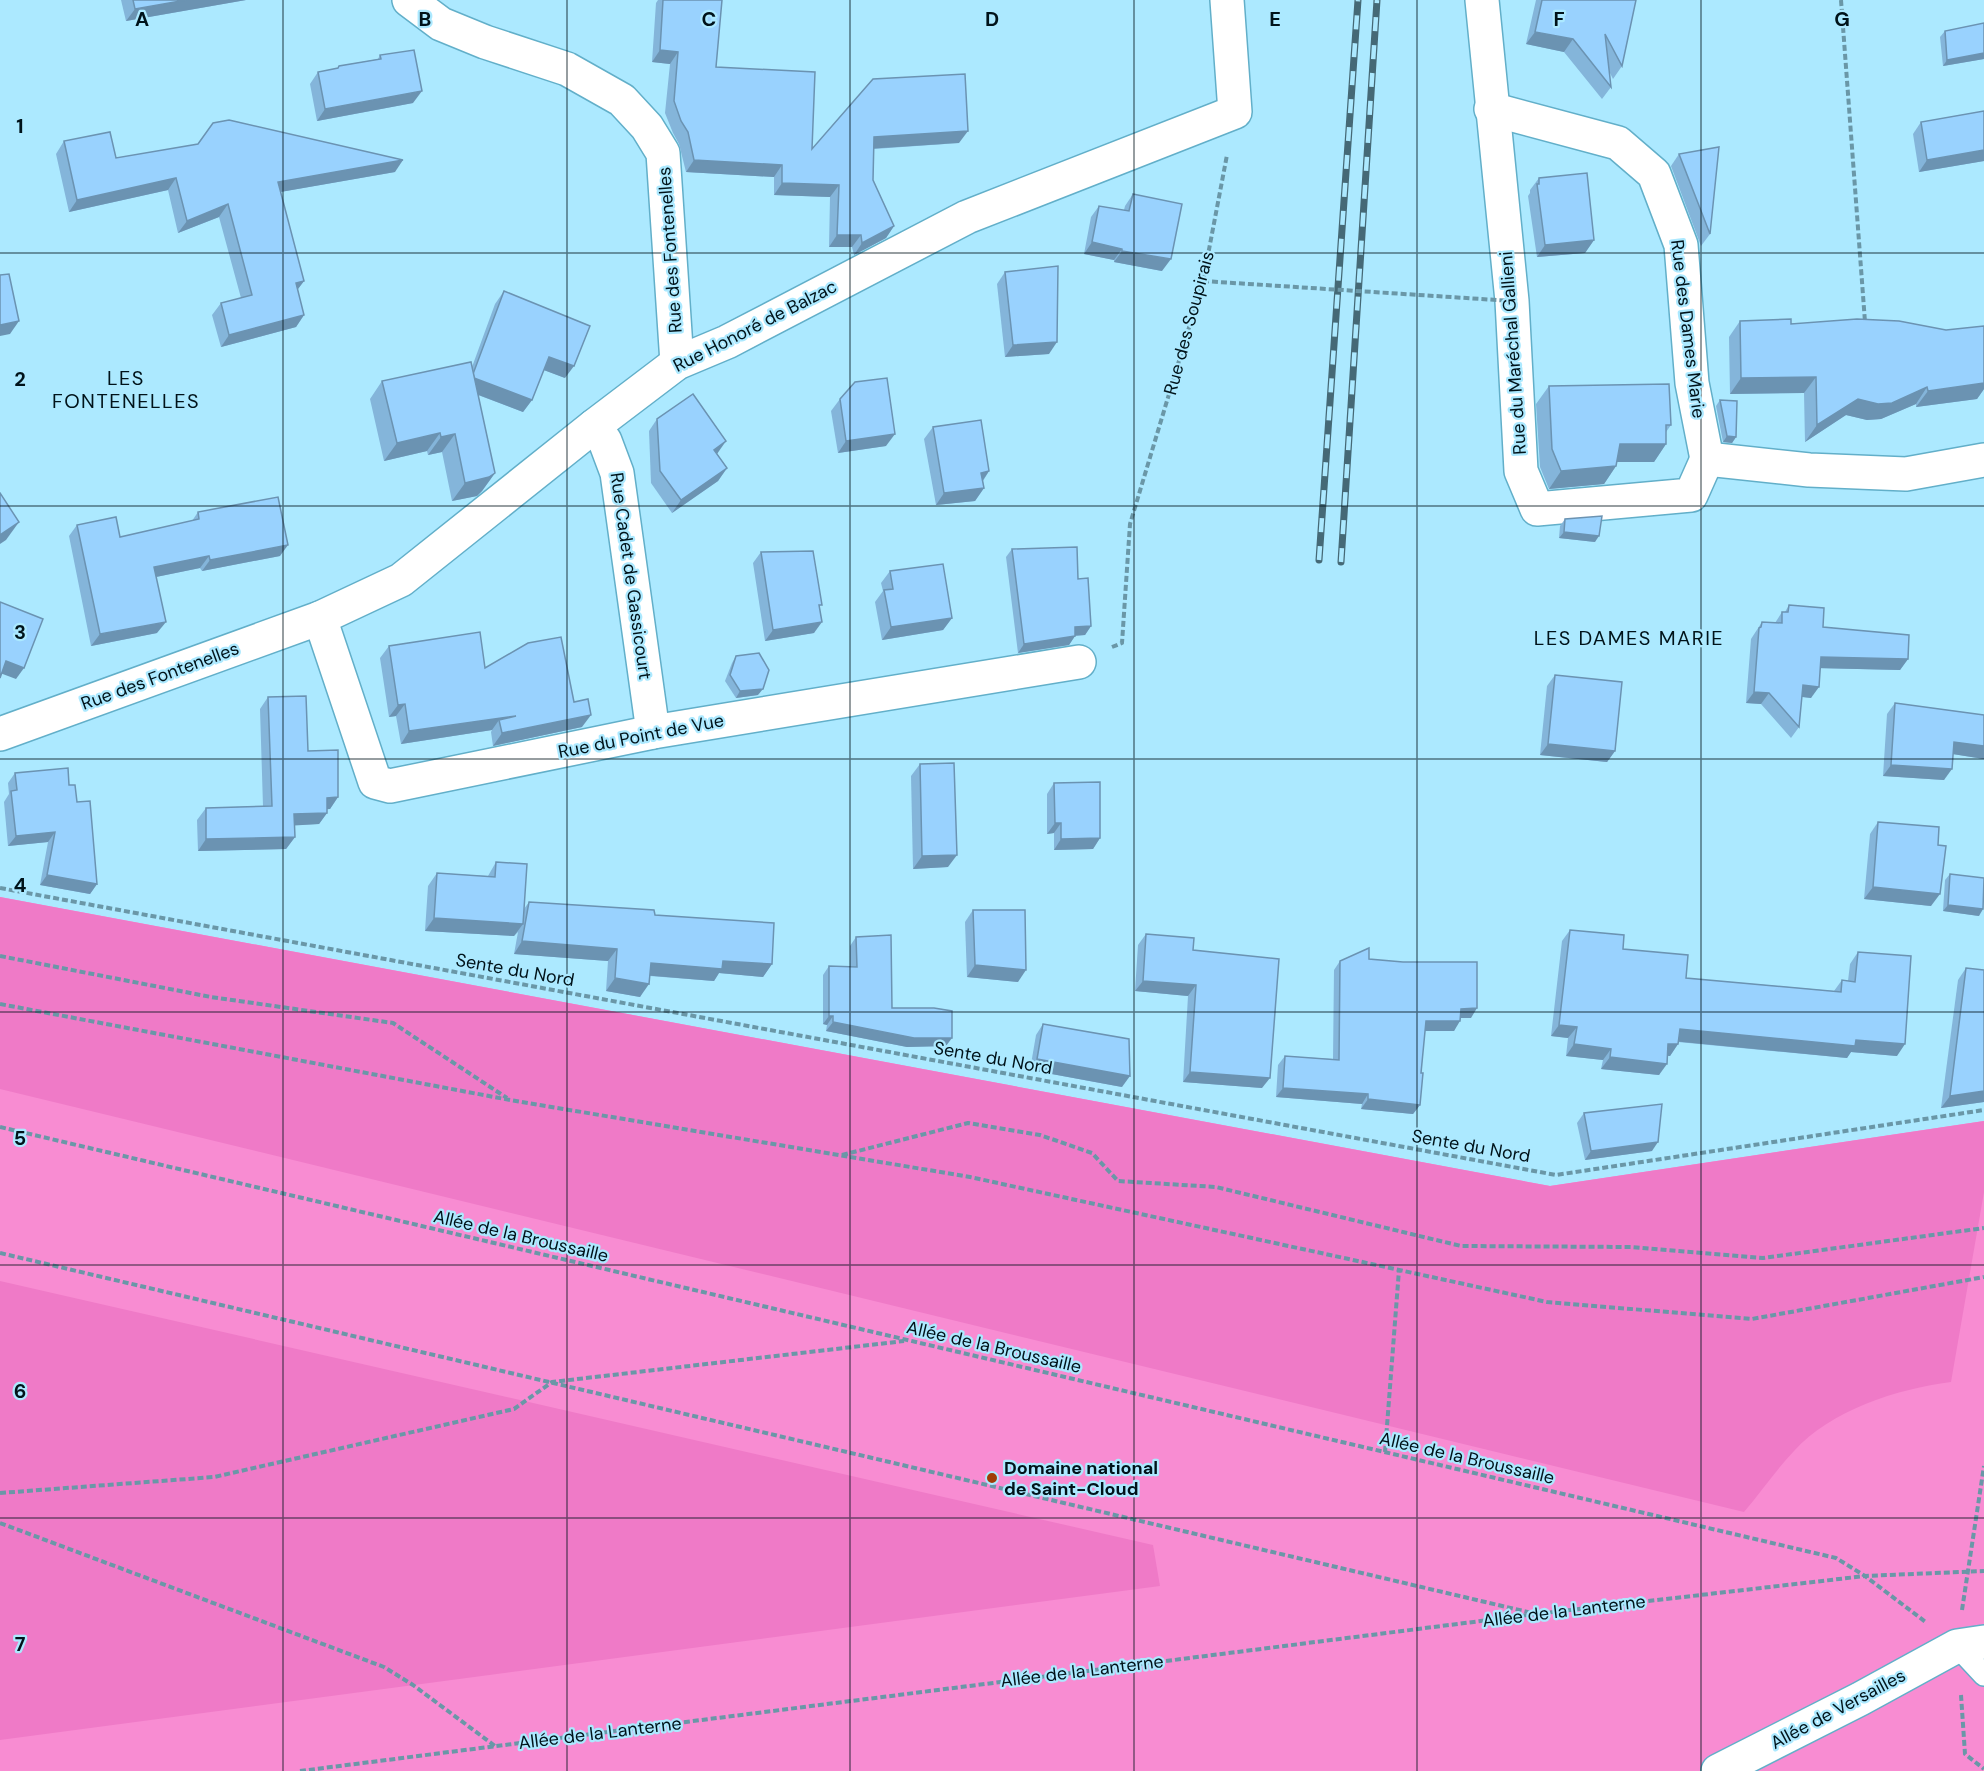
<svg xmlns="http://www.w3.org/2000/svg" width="1984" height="1771" viewBox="0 0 1984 1771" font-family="'DM Sans',sans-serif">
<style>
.green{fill:#f88cd2}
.forest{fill:#ef7ac7}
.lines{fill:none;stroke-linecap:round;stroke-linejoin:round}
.lane-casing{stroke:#62afc9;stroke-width:24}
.street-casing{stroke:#62afc9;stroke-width:36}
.path{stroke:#6a97a7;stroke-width:4;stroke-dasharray:6 3;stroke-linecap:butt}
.lane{stroke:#fff;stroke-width:21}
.street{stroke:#fff;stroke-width:33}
.rail-casing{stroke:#456976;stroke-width:7}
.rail{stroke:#ace9ff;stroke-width:4.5;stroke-dasharray:14;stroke-linecap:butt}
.path-bridge{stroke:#6a97a7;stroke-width:4;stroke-dasharray:6 3;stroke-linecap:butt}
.wall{fill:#84b5da}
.shaded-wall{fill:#6b93b2}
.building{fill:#99d2fe;stroke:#6b93b2;stroke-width:1.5}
.grid{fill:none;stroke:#00131a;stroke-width:1.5;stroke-opacity:0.55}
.poi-dot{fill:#a03c07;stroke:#ace9ff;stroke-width:2}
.labels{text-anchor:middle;stroke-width:4.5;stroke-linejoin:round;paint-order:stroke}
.street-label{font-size:18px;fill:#00131a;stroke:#ace9ff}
.poi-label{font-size:18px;font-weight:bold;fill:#00131a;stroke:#ace9ff;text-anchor:start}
.neighbourhood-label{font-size:20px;letter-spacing:1.5px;fill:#00131a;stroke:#ace9ff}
.grid-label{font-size:20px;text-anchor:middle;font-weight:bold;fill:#00131a;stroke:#ace9ff;stroke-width:4.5;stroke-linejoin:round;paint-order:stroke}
</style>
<rect width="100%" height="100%" fill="#ace9ff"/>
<!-- green -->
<polygon class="green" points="0,897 1550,1186 1984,1121 1984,1771 0,1771"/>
<!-- forest -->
<g class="forest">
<path d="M 0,897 L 1550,1186 L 1984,1121 L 1984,1192 L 1951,1382 C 1897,1389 1831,1410 1794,1451 C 1776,1470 1761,1492 1744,1512 L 0,1089 Z"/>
<polygon points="0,1281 1153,1545 1160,1586 0,1740"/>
</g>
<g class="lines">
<!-- lane casing -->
<g class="lane-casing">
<polyline id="lane" points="1957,1646 1984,1675"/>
</g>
<!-- street casing -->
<g class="street-casing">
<g id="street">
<polyline points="409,0 441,24 485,42 567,69 622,100 647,127 663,153 677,363"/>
<polyline points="1482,0 1512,301 1521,471 1537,509 1691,495 1707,459"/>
<polyline points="1491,109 1618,143 1654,174 1681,245 1692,383 1707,459"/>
<polyline points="594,426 605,441 617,473 653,732"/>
<polyline points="1707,459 1809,470 1906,474 1984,460"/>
<polyline points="320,618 375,782 390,786 653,732 1079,662"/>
<polyline points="0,734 320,618 401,580 594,426 677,363 727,342 967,217 1235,112 1227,0"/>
<polyline points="1718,1771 1860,1699 1957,1646 1984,1642"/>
</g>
</g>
<!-- path -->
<g class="path">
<polyline points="1841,0 1865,322"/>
<polyline points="1112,647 1122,643 1130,524 1203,281 1227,155"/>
<polyline points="0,888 1556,1175 1984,1110"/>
<polyline points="0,956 211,997 393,1023 507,1098"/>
<polyline points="0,1004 510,1100 970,1177 1547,1302 1752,1319 1984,1277"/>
<polyline points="0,1127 1836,1558 1865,1576 1927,1623"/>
<polyline points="842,1155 968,1123 1040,1135 1092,1153 1118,1181 1216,1187 1461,1246 1632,1247 1763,1258 1984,1228"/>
<polyline points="0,1253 1532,1613"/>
<polyline points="1385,1452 1399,1270"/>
<polyline points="0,1493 214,1477 514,1409 552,1382 904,1341"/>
<polyline points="0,1523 384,1667 413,1685 495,1746"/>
<polyline points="1962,1610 1984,1466"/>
<polyline points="1961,1695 1965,1754 1984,1769"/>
<polyline points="300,1771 1536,1614 1865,1576 1984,1571"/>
</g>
<!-- lane -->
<use href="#lane" class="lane"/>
<!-- street -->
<use href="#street" class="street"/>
<!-- rail casing -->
<g class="rail-casing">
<g id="rail">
<polyline points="1319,560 1358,0"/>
<polyline points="1341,562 1377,0"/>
</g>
</g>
<!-- rail -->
<use href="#rail" class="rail"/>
<!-- path-bridge -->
<polyline class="path-bridge" points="1203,281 1512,301"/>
</g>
<!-- wall -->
<g class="wall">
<polygon points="121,0 246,0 126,21"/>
<polygon points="658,0 722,0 716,67 812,149 959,143 874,149 873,180 894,226 886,238 854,255 852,247 829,247 830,197 774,195 774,177 686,172 679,144 673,133 665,113 670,64 652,62 656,3"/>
<polygon points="1536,0 1636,0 1622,66 1613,79 1609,71 1611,87 1602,99 1564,52 1526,44"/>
<polygon points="1984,23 1984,59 1943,66 1940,37 1945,31"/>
<polygon points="380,55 413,103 317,121 310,84 318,72 337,69 339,66 378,59"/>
<polygon points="1984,111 1984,161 1919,172 1913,134 1921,122"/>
<polygon points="64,141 116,158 395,172 280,192 304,281 297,290 304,315 296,327 221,347 212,315 221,303 241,298 219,217 178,233 168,190 69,212 56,154"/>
<polygon points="1679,154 1710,234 1701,246 1671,166"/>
<polygon points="1539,178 1594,240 1585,253 1537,257 1528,196 1530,193 1530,190"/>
<polygon points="1133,194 1162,271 1114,262 1114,260 1084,254 1091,217 1099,206 1124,210 1125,206"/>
<polygon points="1005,272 1049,354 1005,357 997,284"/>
<polygon points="504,291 565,378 544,370 532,400 523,412 478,395 495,473 482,491 477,496 452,501 442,452 428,455 427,451 384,461 370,399 382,381 472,367 495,304"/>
<polygon points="1740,321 1946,330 1984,326 1984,389 1977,399 1916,407 1916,404 1881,419 1867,420 1846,415 1805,442 1804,393 1730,394 1729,337"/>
<polygon points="1549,386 1671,425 1666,432 1666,444 1654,462 1617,462 1616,466 1604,484 1549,489 1540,467 1536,404"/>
<polygon points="840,399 886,446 838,453 831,411"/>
<polygon points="1720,400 1736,437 1732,443 1723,442 1716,406"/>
<polygon points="657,419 717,454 727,468 718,481 672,513 651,483 649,431"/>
<polygon points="933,427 989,471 983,481 984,488 975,501 936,505 924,439"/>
<polygon points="198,512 280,556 202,571 200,568 156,577 157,633 91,646 69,536 77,525 120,537 192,521"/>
<polygon points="1565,519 1595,542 1559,538 1560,526"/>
<polygon points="1012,549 1078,579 1091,626 1085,635 1075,636 1069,645 1018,653 1006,557"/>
<polygon points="761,552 820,609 814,633 765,641 753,563"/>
<polygon points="890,571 952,618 943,630 882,640 875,602 883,591 881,583"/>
<polygon points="1789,605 1823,627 1908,659 1900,670 1820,668 1811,698 1802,697 1799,727 1791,738 1761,704 1746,703 1751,639 1762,622 1775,623 1782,612 1785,612"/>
<polygon points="389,646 485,668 574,702 582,727 493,746 491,732 492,730 401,744 396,716 389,717 380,658"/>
<polygon points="736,656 758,695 736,698 725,681 732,663"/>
<polygon points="1555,675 1615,751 1607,762 1540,755 1547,686"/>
<polygon points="268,697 308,751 338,797 330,809 327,809 327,813 319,824 294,825 295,837 286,849 198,851 197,820 206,808 263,806 260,709"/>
<polygon points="1895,703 1984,715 1984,759 1953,754 1944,780 1883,776 1887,714"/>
<polygon points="920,764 948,867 913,869 911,776"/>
<polygon points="15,773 69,785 77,802 97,884 90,894 40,885 48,842 8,846 4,802 9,794 8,783"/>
<polygon points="1054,783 1100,838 1093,849 1054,850 1054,833 1047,834 1047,794"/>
<polygon points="1878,822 1938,845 1931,906 1864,899 1870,834"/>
<polygon points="496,862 524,909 529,902 655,915 772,964 763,977 719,973 714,981 650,976 640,997 606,991 608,961 514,954 518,932 514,936 425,931 428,886 437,873 488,876"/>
<polygon points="1950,874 1979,916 1943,911 1945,880"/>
<polygon points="973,910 1018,982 967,977 965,922"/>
<polygon points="1570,930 1623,949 1686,978 1834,991 1842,980 1848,981 1850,964 1858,952 1897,1056 1851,1052 1847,1058 1678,1042 1678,1044 1670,1056 1667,1056 1659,1075 1601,1069 1603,1060 1566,1056 1568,1038 1551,1036 1562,941"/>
<polygon points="1146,934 1193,950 1262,1088 1183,1082 1188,996 1135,991 1138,945"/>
<polygon points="856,937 892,1008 946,1046 907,1047 826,1031 827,1025 823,1024 823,975 829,966 850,967 850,946"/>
<polygon points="1369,959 1471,1018 1460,1018 1454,1031 1425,1031 1421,1073 1420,1105 1413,1114 1361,1109 1362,1104 1276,1097 1278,1065 1285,1056 1333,1059 1334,970 1340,961"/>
<polygon points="1966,968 1984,1102 1941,1108 1958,980"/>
<polygon points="1043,1024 1122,1087 1030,1070 1036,1035"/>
<polygon points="1584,1113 1652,1151 1585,1160 1577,1123"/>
</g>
<!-- shaded-wall -->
<g class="shaded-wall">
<polygon points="186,0 246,0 126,21 135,9"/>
<polygon points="1535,32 1573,39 1564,52 1526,44"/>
<polygon points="660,50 678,52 670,64 652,62"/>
<polygon points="1984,53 1984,59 1943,66 1947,60"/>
<polygon points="422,91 413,103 317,121 325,109"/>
<polygon points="968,131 959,143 866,149 874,137"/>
<polygon points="1984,150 1984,161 1919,172 1927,160"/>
<polygon points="403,160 395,172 269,194 278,182"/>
<polygon points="694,160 782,165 774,177 686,172"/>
<polygon points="176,178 168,190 69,212 77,200"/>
<polygon points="782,183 839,185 830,197 774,195"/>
<polygon points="228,204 219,217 178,233 187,221"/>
<polygon points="894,226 886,238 854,255 862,243"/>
<polygon points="837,235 861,235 852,247 829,247"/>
<polygon points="1594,240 1585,253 1537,257 1545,245"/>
<polygon points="1092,242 1122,249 1114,260 1084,254"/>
<polygon points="1122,251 1171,259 1162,271 1114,262"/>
<polygon points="304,281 295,293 296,283"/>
<polygon points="304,315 296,327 221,347 229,335"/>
<polygon points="19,321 10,334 0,336 0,325"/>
<polygon points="1057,342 1049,354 1005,357 1013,345"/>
<polygon points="549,357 574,366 565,378 541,369"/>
<polygon points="472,377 532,400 523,412 463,389"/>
<polygon points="1816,377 1804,393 1730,394 1741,378"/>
<polygon points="1984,383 1984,389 1977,399 1916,407 1928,391"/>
<polygon points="1927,387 1916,404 1881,419 1867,420 1846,415 1805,442 1817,425 1858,399"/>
<polygon points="440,433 427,451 384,461 397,443"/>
<polygon points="455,434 442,452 428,455 441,437"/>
<polygon points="895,434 886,446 838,453 846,441"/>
<polygon points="1727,436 1736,437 1732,443 1723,442"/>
<polygon points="726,441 717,454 705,462 714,450"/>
<polygon points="1620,444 1666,444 1654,462 1608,462"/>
<polygon points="1616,466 1604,484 1549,489 1561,471"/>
<polygon points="727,468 718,481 672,513 681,500"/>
<polygon points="989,471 981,483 981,473"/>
<polygon points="495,473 482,491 477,496 452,501 465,483"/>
<polygon points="984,488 975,501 936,505 944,493"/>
<polygon points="19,522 6,540 0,544 0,535"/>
<polygon points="1564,532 1599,536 1595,542 1559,538"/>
<polygon points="288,545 280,556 202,571 210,560"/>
<polygon points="209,556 200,568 146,579 154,567"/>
<polygon points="952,618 943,630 882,640 891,627"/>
<polygon points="166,622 157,633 91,646 100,634"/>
<polygon points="822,622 814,633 765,641 773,630"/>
<polygon points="1091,626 1085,635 1069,636 1075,627"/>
<polygon points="1075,636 1069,645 1018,653 1024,644"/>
<polygon points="1821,657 1908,659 1900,670 1814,668"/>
<polygon points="6,661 24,668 16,679 0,673"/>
<polygon points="1803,685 1819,687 1811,698 1795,696"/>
<polygon points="763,689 758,695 736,698 740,691"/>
<polygon points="1754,692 1769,693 1761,704 1746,703"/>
<polygon points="405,704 396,716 389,717 398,705"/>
<polygon points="591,715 582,727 493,746 502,733"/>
<polygon points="516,716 499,720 492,730 401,744 409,731"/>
<polygon points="1954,742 1984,746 1984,759 1946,753"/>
<polygon points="1548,744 1615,751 1607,762 1540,755"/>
<polygon points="1891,765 1952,769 1944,780 1883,776"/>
<polygon points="338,797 330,809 319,810 327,798"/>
<polygon points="327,813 319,824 286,826 294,814"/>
<polygon points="1055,823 1061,823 1054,833 1047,834"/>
<polygon points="55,832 48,842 8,846 16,836"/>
<polygon points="295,837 286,849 198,851 206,839"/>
<polygon points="1100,838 1093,849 1054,850 1061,839"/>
<polygon points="957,855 948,867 913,869 922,856"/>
<polygon points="47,875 97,884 90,894 40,885"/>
<polygon points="1873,887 1940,894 1931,906 1864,899"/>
<polygon points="1948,905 1983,909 1979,916 1943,911"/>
<polygon points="434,918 523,924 514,936 425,931"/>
<polygon points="522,941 617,949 608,961 514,954"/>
<polygon points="723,961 772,964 763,977 719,973 714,981 642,975 651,963"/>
<polygon points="975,965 1026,970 1018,982 967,977"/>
<polygon points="615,978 649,984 640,997 606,991"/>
<polygon points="1143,981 1196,985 1188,996 1135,991"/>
<polygon points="1477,1008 1471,1018 1454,1018 1461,1009"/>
<polygon points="829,1016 833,1016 827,1025 823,1024"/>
<polygon points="1426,1021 1460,1021 1454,1031 1419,1031"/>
<polygon points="833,1022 952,1038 946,1046 907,1047 826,1031"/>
<polygon points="1559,1025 1577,1027 1568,1038 1551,1036"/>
<polygon points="1680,1029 1856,1040 1905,1044 1897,1056 1851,1052 1847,1058 1672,1041"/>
<polygon points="1574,1044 1611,1049 1603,1060 1566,1056"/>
<polygon points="1668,1044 1678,1044 1670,1056 1660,1055"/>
<polygon points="1610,1057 1667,1064 1659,1075 1601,1069"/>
<polygon points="1037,1059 1130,1076 1122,1087 1030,1070"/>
<polygon points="1190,1072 1270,1078 1262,1088 1183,1082"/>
<polygon points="1283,1088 1368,1094 1362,1104 1276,1097"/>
<polygon points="1984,1091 1984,1102 1941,1108 1950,1096"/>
<polygon points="1368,1099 1420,1105 1413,1114 1361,1109"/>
<polygon points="1658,1142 1652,1151 1585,1160 1591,1151"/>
</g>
<!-- building -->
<g class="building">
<polygon points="133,0 186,0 135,9"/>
<polygon points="663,0 722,0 716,67 815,72 812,149 873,79 965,74 968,131 874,137 873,180 894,226 862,243 861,235 837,235 839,185 782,183 782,165 694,160 688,132 681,121 674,101 678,52 660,50"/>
<polygon points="1542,0 1636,0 1622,66 1605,34 1611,87 1573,39 1535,32"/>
<polygon points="1984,23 1984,53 1947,60 1945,31"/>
<polygon points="414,50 422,91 325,109 318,72 338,68 339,66 381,59 380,55"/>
<polygon points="1984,111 1984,150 1927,160 1921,122"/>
<polygon points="229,120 403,160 278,182 304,281 296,283 304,315 229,335 221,303 252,295 228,204 187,221 176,178 77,200 64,141 110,132 116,158 198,144 213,123"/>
<polygon points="1719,147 1710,234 1679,154"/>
<polygon points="1587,173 1594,240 1545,245 1537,184 1539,184 1539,178"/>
<polygon points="1133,194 1182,204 1171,259 1122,251 1122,249 1092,242 1099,206 1129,211"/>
<polygon points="1058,266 1057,342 1013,345 1005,272"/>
<polygon points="9,274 19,321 0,325 0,275"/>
<polygon points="504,291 590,326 574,366 549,357 532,400 474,378 473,374"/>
<polygon points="1791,319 1791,324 1857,319 1899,321 1946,330 1984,326 1984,383 1928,391 1927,387 1892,403 1878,404 1858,399 1817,425 1816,377 1741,378 1740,321"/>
<polygon points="471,362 495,473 489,477 465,483 455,434 441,437 440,433 397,443 382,381"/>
<polygon points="887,378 895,434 846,441 840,399 855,382"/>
<polygon points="1669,384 1671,425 1666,425 1666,444 1620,444 1616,466 1561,471 1552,449 1549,386"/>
<polygon points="693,394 726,441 714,450 727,468 681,500 660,471 657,419"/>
<polygon points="1720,400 1737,401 1736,437 1727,436"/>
<polygon points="981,420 989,471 981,473 984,488 944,493 933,427"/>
<polygon points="0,493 19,522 0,535"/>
<polygon points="278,497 288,545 210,560 209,556 154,567 166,622 100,634 77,525 116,517 120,537 199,519 198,512"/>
<polygon points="1602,516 1599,536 1564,532 1565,519"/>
<polygon points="1077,547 1078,579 1088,578 1091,626 1075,627 1075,636 1024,644 1012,549"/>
<polygon points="813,551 822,605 819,605 822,622 773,630 761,552"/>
<polygon points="943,564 952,618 891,627 884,590 893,589 890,571"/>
<polygon points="0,602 43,619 24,668 6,661 0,678"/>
<polygon points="1789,605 1824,608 1823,627 1909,635 1908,659 1821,657 1819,687 1803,685 1799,727 1769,693 1754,692 1759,628 1761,627 1762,622 1782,623 1782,612 1788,612"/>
<polygon points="480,632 485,668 528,643 561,637 574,702 588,699 591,715 502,733 499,720 516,716 409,731 405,704 398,705 389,646"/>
<polygon points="759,653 769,670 763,689 740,691 730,675 736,656"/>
<polygon points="1555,675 1622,682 1615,751 1548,744"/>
<polygon points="306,696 308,751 338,750 338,797 327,798 327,813 294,814 295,837 206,839 206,808 272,806 268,697"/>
<polygon points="1895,703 1984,715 1984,746 1954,742 1952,769 1891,765"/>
<polygon points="954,763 957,855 922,856 920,764"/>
<polygon points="68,768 69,785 75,785 77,802 90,801 97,884 47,875 55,832 16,836 11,791 17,790 15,773"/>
<polygon points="1100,782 1100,838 1061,839 1061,823 1055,823 1054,783"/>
<polygon points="1878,822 1939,827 1938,845 1946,846 1940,894 1873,887"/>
<polygon points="496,862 527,864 523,924 434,918 437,873 495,877"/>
<polygon points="1950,874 1984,878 1983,909 1948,905"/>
<polygon points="529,902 654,910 655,915 774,923 772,964 723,961 722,969 651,963 649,984 615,978 617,949 522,941"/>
<polygon points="973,910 1025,910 1026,970 975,965"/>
<polygon points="1570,930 1624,935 1623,949 1688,955 1686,978 1841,992 1842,980 1855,982 1858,952 1911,956 1905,1044 1856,1040 1855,1046 1680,1029 1678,1044 1668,1044 1667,1064 1610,1057 1611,1049 1574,1044 1577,1027 1559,1025"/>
<polygon points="1146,934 1194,938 1193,950 1279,959 1270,1078 1190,1072 1196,985 1143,981"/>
<polygon points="891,935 892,1008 934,1008 952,1011 952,1038 914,1038 833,1022 833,1016 829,1016 829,966 857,967 856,937"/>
<polygon points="1369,948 1369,959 1403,962 1477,962 1477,1008 1461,1009 1460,1021 1426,1021 1421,1073 1423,1073 1420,1105 1368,1099 1368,1094 1283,1088 1285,1056 1339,1060 1340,961"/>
<polygon points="1966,968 1984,970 1984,1091 1950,1096"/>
<polygon points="1043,1024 1129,1039 1130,1076 1037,1059"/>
<polygon points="1662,1104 1658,1142 1591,1151 1584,1113"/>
</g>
<!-- grid -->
<path class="grid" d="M 283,0 L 283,1771M 567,0 L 567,1771M 850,0 L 850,1771M 1134,0 L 1134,1771M 1417,0 L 1417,1771M 1701,0 L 1701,1771M 0,253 L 1984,253M 0,506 L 1984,506M 0,759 L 1984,759M 0,1012 L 1984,1012M 0,1265 L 1984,1265M 0,1518 L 1984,1518"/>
<!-- markers -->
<circle class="poi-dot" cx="992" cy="1478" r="6"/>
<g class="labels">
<!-- street labels -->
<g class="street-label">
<text transform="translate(670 250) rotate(-94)" y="6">Rue des Fontenelles</text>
<text transform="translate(1189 323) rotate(-75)" y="6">Rue des Soupirais</text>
<text transform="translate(755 326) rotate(-27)" y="6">Rue Honoré de Balzac</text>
<text transform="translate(1688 329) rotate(83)" y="6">Rue des Dames Marie</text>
<text transform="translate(1513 353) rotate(-94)" y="6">Rue du Maréchal Gallieni</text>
<text transform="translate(631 576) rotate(82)" y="6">Rue Cadet de Gassicourt</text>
<text transform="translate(160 676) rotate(-20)" y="6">Rue des Fontenelles</text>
<text transform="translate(641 736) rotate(-11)" y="6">Rue du Point de Vue</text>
<text transform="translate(515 970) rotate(10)" y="6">Sente du Nord</text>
<text transform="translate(993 1058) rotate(10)" y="6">Sente du Nord</text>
<text transform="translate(1471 1146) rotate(10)" y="6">Sente du Nord</text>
<text transform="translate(521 1236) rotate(13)" y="6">Allée de la Broussaille</text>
<text transform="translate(994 1347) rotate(13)" y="6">Allée de la Broussaille</text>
<text transform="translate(1467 1458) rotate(13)" y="6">Allée de la Broussaille</text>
<text transform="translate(1564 1611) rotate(-7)" y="6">Allée de la Lanterne</text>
<text transform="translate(1082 1671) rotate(-7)" y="6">Allée de la Lanterne</text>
<text transform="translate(1838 1709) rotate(-28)" y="6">Allée de Versailles</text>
<text transform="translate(600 1733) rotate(-7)" y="6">Allée de la Lanterne</text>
</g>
<!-- poi labels -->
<g class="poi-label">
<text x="1004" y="1474">Domaine national<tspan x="1004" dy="21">de Saint-Cloud</tspan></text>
</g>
<!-- neighbourhood labels -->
<g class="neighbourhood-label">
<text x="126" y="385">LES<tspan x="126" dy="23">FONTENELLES</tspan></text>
<text x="1629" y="645">LES DAMES MARIE</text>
</g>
</g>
<g class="grid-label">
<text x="142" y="26">A</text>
<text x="425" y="26">B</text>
<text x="709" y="26">C</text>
<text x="992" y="26">D</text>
<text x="1275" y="26">E</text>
<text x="1559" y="26">F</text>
<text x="1842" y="26">G</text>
<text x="20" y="133">1</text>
<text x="20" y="386">2</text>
<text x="20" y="639">3</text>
<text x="20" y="892">4</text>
<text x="20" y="1145">5</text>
<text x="20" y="1398">6</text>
<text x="20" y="1651">7</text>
</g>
</svg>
